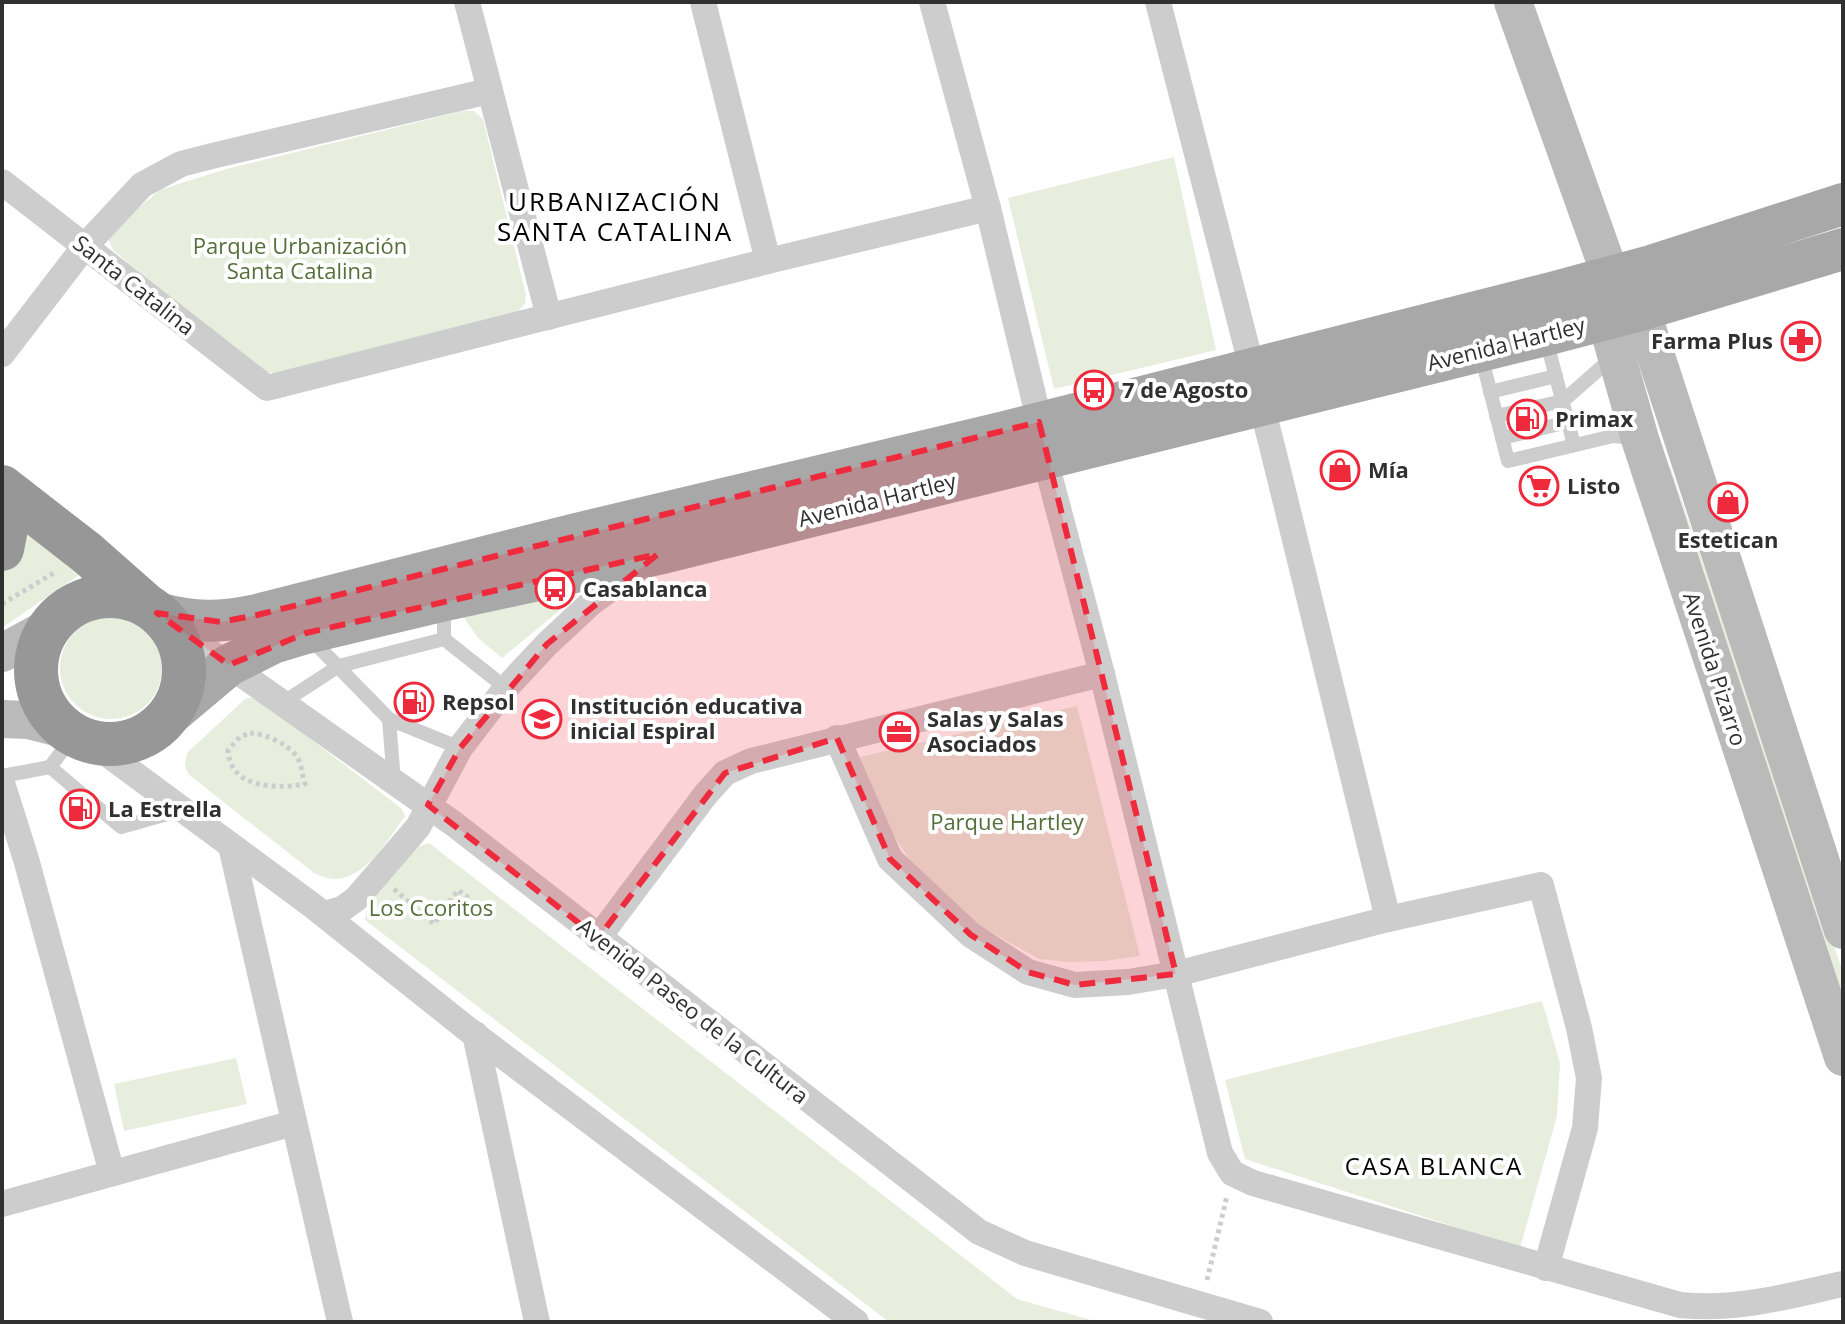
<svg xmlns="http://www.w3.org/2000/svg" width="1845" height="1324" viewBox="0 0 1845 1324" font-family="'Open Sans',sans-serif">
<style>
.green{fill:#e7eede}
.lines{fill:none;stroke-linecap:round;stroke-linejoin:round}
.path{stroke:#cdcdcd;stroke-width:5;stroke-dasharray:4 4;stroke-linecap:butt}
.lane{stroke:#cdcdcd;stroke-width:14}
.street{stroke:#cdcdcd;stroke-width:26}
.secondary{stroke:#bababa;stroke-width:38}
.primary{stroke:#a8a8a8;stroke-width:42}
.highway{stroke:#979797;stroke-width:44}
.marked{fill:#ef2a3c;fill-opacity:0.2;stroke:#ef2a3c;stroke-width:6;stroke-dasharray:16 10;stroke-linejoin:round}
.labels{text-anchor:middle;stroke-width:8;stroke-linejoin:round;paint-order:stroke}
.park-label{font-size:22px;fill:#546f3a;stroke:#fff}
.street-label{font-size:22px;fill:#303030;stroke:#fff}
.poi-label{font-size:22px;font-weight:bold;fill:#303030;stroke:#fff;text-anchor:start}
.neighbourhood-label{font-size:24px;letter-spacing:2px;fill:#000;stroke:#fff}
.quarter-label{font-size:26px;letter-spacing:2px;fill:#000;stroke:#fff}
</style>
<rect width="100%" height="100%" fill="#fff"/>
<!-- green -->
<g class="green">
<polygon points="463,111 474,111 483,119 526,295 525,304 516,313 278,373 258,372 113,250 108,238 121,222 160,190 226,169"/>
<polygon points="1174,157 1216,350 1054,389 1008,198"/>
<polygon points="1670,466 1843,972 1843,1006 1660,469"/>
<polygon points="26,530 79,575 2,628 2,575"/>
<polygon points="575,587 577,596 502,658 478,638 462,615"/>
<circle cx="111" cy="668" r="51"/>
<path d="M 256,697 L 402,809 L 405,816 C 388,839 365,881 332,879 C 326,878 319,875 314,873 L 188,774 L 185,765 L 187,753 L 245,699 Z"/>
<polygon points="1077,706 1140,956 1104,961 1069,962 1039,959 975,923 913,864 882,819 860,757"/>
<polygon points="429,843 1017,1299 1098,1322 889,1322 365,920 368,903 414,848"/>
<polygon points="1542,1001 1560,1063 1557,1116 1520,1248 1245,1159 1225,1080"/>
<polygon points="236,1058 247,1104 124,1131 114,1084"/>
</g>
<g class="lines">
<!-- path -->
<g class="path">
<polyline points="2,604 57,571"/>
<path d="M 250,733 C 266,734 287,743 297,757 C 302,764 302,776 305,784 C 276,789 230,789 228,750 L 240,737 Z"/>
<polyline points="394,889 434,924 458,890 470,899"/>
<polyline points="1207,1280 1227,1196"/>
</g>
<!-- lane -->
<g class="lane">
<polyline points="1546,339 1574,445"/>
<polyline points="1481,355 1508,461 1613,436 1635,438"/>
<polyline points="1490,392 1556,376"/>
<polyline points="1496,416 1563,401 1613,357"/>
<polyline points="1502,438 1568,422"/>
<polyline points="311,639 389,719 460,748"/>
<polyline points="444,639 506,688"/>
<polyline points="282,703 339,666 444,639 444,604"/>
<polyline points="389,719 394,782"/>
<polyline points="50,767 121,827 182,810"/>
<polyline points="2,776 50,767 75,734"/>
</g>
<!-- street -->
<g class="street">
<polyline points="467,2 549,317"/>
<polyline points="703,2 768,261"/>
<path d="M 932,2 L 988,208 L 1036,407 L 1049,474 L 1102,674 L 1220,1153 L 1232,1173 L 1253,1183 L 1680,1305 C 1737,1311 1787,1296 1843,1284"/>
<polyline points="1158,2 1272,446 1388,919"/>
<polyline points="2,182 267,388 768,261 988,208"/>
<polyline points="2,354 85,246 142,185 181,164 212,156 489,91"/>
<polyline points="166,621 454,824 979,1232 1025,1253 1260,1322"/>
<polyline points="837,738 890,859 971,935 1028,972 1075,985 1128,982 1176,974 1388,919 1541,885 1579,1028 1589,1078 1585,1128 1546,1268"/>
<polyline points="87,739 313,906 466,1028 856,1322"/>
<polyline points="2,783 26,859 112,1173"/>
<polyline points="231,846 340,1322"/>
<polyline points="324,914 342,909 356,899 418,827 460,748 506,688 547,644 591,603 646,563"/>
<polyline points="598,938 706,794 725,773 751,761 1102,674"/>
<polyline points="475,1034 537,1322"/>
<polyline points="2,1204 294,1123"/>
</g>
<!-- secondary -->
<g class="secondary">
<polyline points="1513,2 1611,277 1606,319 1640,439 1843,1057"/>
<polyline points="1621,289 1641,310 1843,930"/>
<polyline points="2,653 50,627"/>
<polyline points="2,719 29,720 68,730"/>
</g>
<!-- primary -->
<g class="primary">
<path d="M 157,613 C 195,623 219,623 257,615 L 572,535 L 1001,433 L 1555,292 L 1651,266 L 1843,204"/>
<polyline points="166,718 229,665 273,643 306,633 445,600 658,554 1545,335 1641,310 1843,249"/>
</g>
<!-- highway -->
<g class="highway">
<polyline points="2,487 87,553 146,605"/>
<polyline points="2,508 5,534 2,549"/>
<circle cx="110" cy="670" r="74"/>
</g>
</g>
<!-- marked area -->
<path class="marked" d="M 1039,422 L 1176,974 L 1075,985 L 1028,972 L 971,935 L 890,859 L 837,738 L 725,773 L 598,938 L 428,805 L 460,748 L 547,644 L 658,554 L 306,633 L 229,665 L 157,613 L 221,622 L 257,615 Z"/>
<!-- icons -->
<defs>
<g id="pharmacy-ring" transform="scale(2)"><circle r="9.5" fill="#fff" stroke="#ef2a3c" stroke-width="1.5"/><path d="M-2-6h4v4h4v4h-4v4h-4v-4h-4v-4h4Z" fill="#ef2a3c"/></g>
<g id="bus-ring" transform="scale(2)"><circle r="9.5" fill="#fff" stroke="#ef2a3c" stroke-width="1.5"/><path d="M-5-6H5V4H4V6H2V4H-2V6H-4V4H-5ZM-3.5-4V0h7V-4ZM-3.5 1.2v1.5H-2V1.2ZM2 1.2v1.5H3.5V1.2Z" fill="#ef2a3c"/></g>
<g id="fuel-ring" transform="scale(2)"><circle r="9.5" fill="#fff" stroke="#ef2a3c" stroke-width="1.5"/><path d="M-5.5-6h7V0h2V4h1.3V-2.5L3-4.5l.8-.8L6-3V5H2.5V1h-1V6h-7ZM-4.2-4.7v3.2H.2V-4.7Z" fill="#ef2a3c"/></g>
<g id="shop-ring" transform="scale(2)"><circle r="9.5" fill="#fff" stroke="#ef2a3c" stroke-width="1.5"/><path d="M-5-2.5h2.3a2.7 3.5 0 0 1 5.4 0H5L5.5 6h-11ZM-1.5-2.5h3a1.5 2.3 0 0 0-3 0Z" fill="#ef2a3c"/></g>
<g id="supermarket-ring" transform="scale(2)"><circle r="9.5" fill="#fff" stroke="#ef2a3c" stroke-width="1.5"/><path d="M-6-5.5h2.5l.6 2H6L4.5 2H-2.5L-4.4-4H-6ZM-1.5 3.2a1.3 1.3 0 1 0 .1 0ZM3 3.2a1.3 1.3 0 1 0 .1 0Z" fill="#ef2a3c"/></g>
<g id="school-ring" transform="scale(2)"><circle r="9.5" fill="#fff" stroke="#ef2a3c" stroke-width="1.5"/><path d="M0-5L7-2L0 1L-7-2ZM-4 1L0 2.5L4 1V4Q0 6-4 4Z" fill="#ef2a3c"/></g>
<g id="office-ring" transform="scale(2)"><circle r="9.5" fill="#fff" stroke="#ef2a3c" stroke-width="1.5"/><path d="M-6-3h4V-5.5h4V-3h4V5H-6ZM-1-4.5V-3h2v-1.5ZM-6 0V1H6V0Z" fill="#ef2a3c"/></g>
</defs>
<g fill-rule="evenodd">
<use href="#pharmacy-ring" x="1801" y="341"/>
<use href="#bus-ring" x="1094" y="390"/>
<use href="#fuel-ring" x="1527" y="419"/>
<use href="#shop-ring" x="1340" y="470"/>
<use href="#supermarket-ring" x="1539" y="486"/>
<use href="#shop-ring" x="1728" y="502"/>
<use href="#bus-ring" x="555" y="589"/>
<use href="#fuel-ring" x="414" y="702"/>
<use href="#school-ring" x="542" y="719"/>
<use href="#office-ring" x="899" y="732"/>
<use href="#fuel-ring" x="80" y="809"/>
</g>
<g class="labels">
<!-- park labels -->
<g class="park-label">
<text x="300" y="254">Parque Urbanización<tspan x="300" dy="25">Santa Catalina</tspan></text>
<text x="1007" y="830">Parque Hartley</text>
<text x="431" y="916">Los Ccoritos</text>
</g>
<!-- street labels -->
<g class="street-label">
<text transform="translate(134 285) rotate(38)" y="8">Santa Catalina</text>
<text transform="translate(1506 344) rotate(-14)" y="8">Avenida Hartley</text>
<text transform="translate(877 500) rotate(-14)" y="8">Avenida Hartley</text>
<text transform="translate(1715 669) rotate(72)" y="8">Avenida Pizarro</text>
<text transform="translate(693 1011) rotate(38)" y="8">Avenida Paseo de la Cultura</text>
</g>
<!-- poi labels -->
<g class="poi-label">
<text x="1773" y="349" text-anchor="end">Farma Plus</text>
<text x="1122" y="398">7 de Agosto</text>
<text x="1555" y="427">Primax</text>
<text x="1368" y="478">Mía</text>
<text x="1567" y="494">Listo</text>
<text x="1728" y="548" text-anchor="middle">Estetican</text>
<text x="583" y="597">Casablanca</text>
<text x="442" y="710">Repsol</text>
<text x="570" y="714">Institución educativa<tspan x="570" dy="25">inicial Espiral</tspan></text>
<text x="927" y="727">Salas y Salas<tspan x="927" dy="25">Asociados</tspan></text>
<text x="108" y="817">La Estrella</text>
</g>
<!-- neighbourhood labels -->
<g class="neighbourhood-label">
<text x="1434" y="1175">CASA BLANCA</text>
</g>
<!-- quarter labels -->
<g class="quarter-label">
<text x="615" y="211">URBANIZACIÓN<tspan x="615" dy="30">SANTA CATALINA</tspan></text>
</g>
</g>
<!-- border -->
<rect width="1845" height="1324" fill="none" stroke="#303030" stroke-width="8"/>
</svg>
